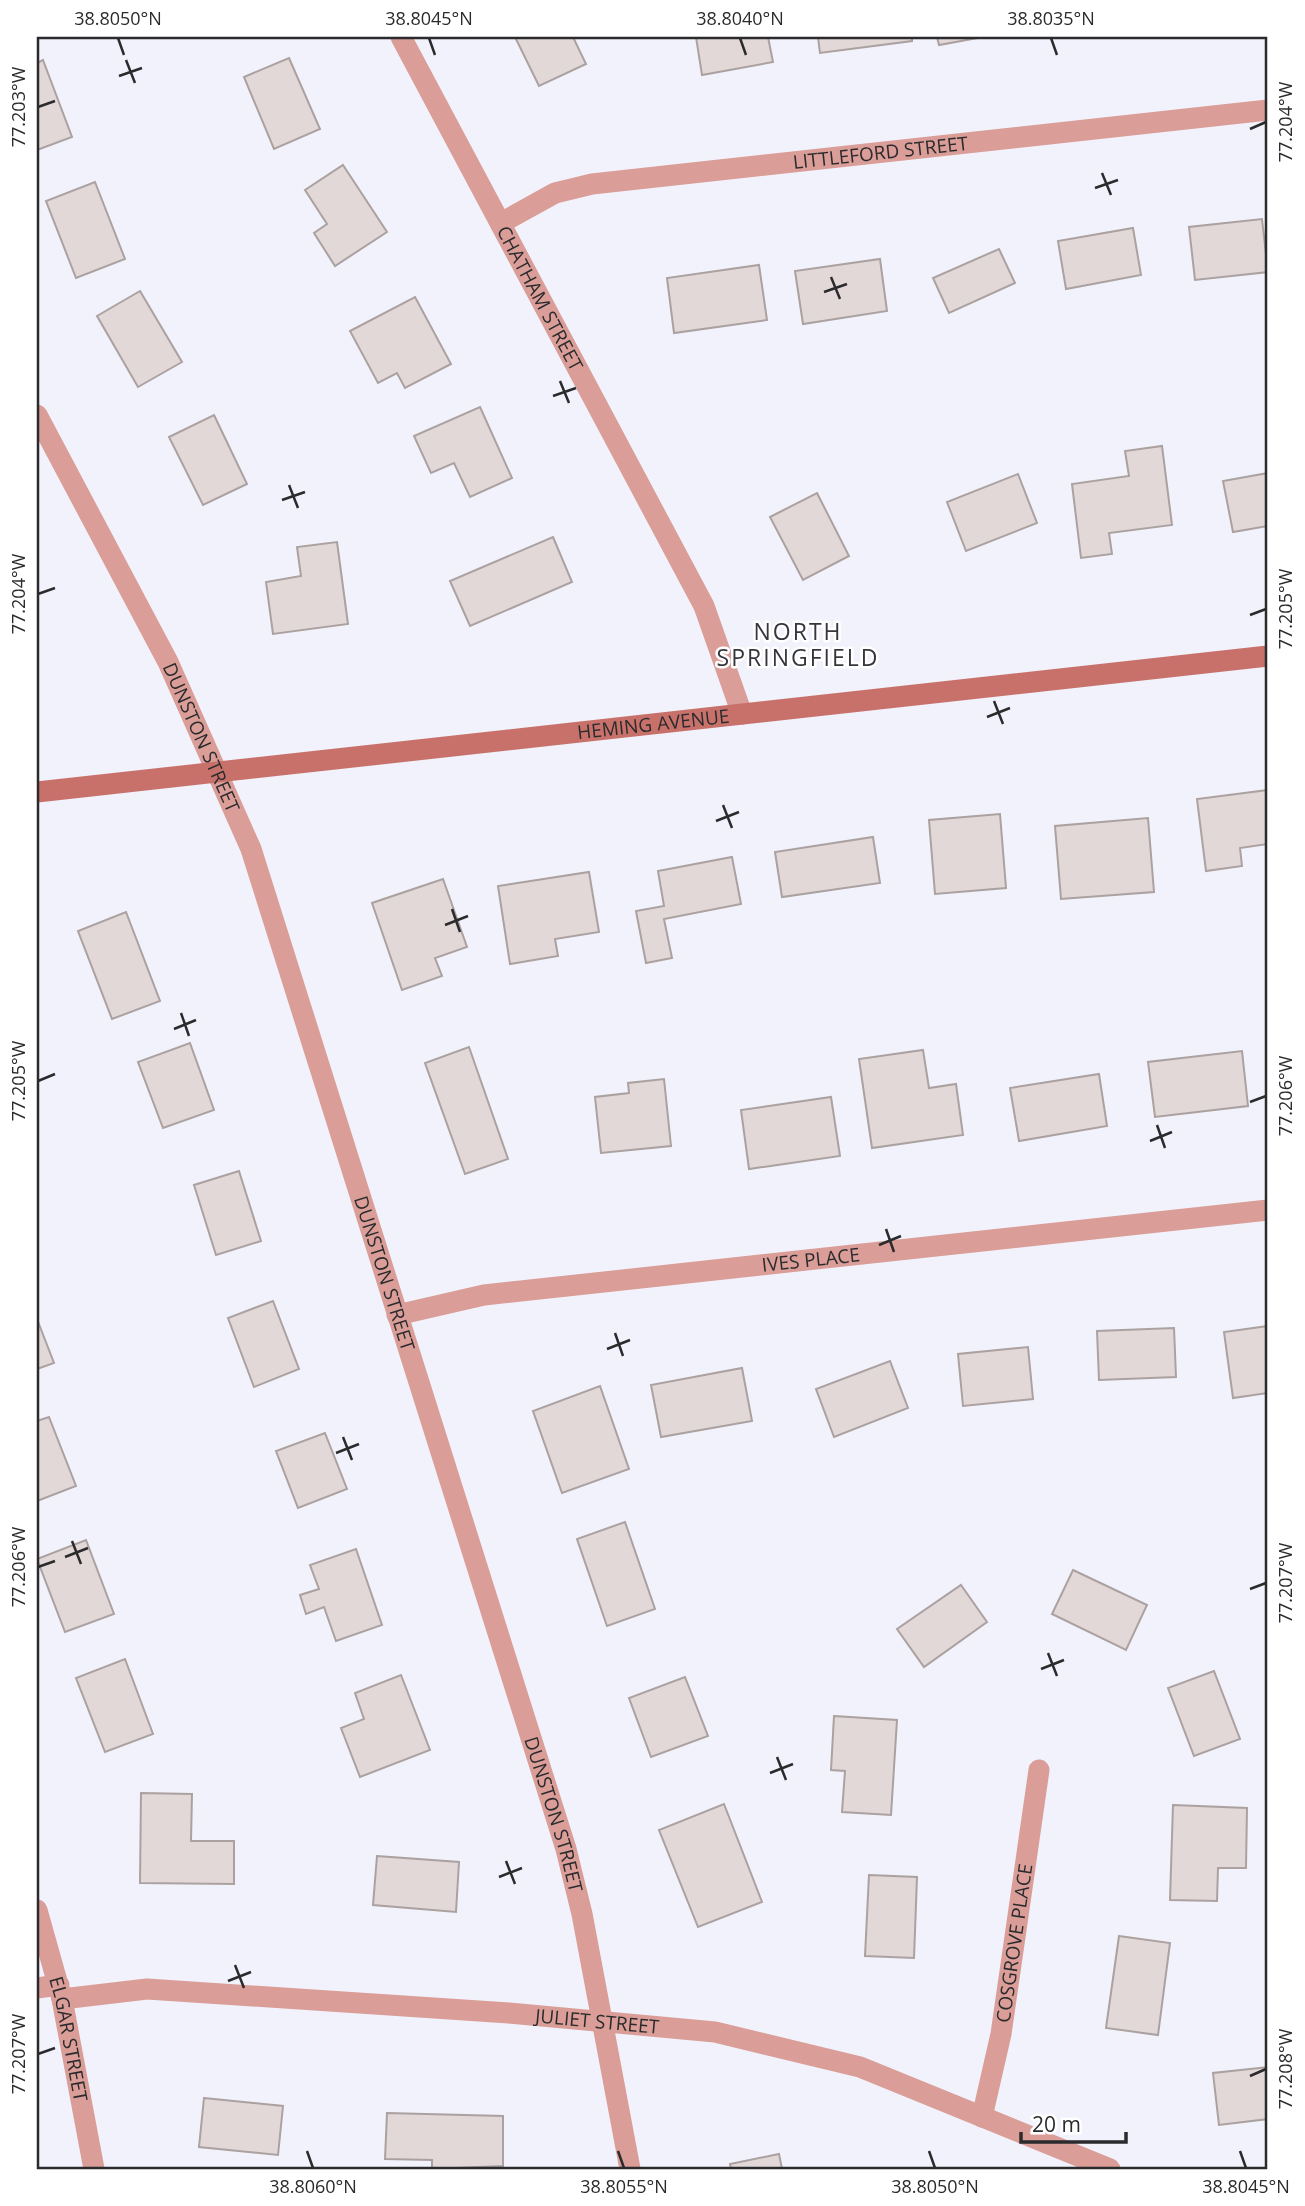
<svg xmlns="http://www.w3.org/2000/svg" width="1305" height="2206" viewBox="0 0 1305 2206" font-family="'Open Sans',sans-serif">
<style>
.building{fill:#e3d8d8;stroke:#aba1a0;stroke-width:2}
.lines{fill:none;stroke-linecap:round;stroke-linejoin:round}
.street{stroke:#da9d97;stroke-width:21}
.secondary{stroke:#c8716a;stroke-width:21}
.ticks{fill:none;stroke:#2b2b2e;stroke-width:2.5}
.labels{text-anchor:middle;stroke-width:5;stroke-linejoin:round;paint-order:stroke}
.street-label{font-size:19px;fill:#2b2b2e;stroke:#fff}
.quarter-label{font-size:23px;letter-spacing:2px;fill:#36363d;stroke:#fff}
.neatline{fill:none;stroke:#2b2b2e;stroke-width:2.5}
.ticks-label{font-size:18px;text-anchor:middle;fill:#2b2b2e}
</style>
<rect width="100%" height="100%" fill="#f1f2fb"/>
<!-- building -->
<g class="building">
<polygon points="515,37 573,37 586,64 539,86"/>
<polygon points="696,37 768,37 773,62 702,75"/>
<polygon points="818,37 912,37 912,41 820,53"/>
<polygon points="937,37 983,37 939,45"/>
<polygon points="289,58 320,129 274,149 244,77"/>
<polygon points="43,60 72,137 37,150 37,63"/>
<polygon points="343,165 387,232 335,266 314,233 327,224 305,190"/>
<polygon points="95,182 125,259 76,278 46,201"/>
<polygon points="1262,219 1268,272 1195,280 1189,227"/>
<polygon points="1133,228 1141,275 1066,289 1058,241"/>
<polygon points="999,249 1015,283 949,313 933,278"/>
<polygon points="880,259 887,311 803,324 795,271"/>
<polygon points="759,265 767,320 674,333 667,278"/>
<polygon points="140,291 182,362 138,387 97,316"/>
<polygon points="415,297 451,364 405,388 397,373 378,383 350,331"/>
<polygon points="480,407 512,478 470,497 454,463 431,473 414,436"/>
<polygon points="214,415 247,484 203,505 169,437"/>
<polygon points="1162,446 1172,525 1109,533 1112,554 1081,558 1072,484 1129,476 1125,451"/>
<polygon points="1268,473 1268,526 1233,532 1223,481"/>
<polygon points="1018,474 1037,523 966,551 947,502"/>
<polygon points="817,493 849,556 803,580 770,517"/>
<polygon points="553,537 572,582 470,626 450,581"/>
<polygon points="337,542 348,624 273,634 266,582 301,576 297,547"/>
<polygon points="1268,790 1268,844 1240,848 1242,866 1206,871 1197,799"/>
<polygon points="1000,814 1006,888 935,894 929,820"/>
<polygon points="1148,818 1154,892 1061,899 1055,826"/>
<polygon points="873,837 880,883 782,897 775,852"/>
<polygon points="732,857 741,904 664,919 672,958 646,963 636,911 664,906 658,871"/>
<polygon points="589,872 599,932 555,939 558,956 510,964 498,886"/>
<polygon points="443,879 467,947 435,958 442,976 402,990 372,903"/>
<polygon points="126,912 160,1001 112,1019 78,931"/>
<polygon points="190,1043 214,1110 163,1128 138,1062"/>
<polygon points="469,1047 508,1159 465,1174 425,1063"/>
<polygon points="923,1050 929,1088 956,1084 963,1135 872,1148 859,1059"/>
<polygon points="1242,1051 1248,1106 1155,1117 1148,1062"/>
<polygon points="1099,1074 1107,1126 1019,1141 1010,1088"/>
<polygon points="664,1079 671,1146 601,1153 595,1097 629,1093 628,1083"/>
<polygon points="831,1097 840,1156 749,1169 741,1110"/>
<polygon points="239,1171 261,1241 216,1255 194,1185"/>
<polygon points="273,1301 299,1369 254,1387 228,1318"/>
<polygon points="37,1319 54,1363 37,1369"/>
<polygon points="1268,1326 1268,1393 1233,1398 1224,1332"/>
<polygon points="1174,1328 1176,1377 1099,1380 1097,1331"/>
<polygon points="1028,1347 1033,1399 963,1406 958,1354"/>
<polygon points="890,1361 908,1408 834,1437 816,1389"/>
<polygon points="742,1368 752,1421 661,1437 651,1385"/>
<polygon points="600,1386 629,1469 562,1493 533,1411"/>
<polygon points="49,1417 76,1486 37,1501 37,1421"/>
<polygon points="325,1433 347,1489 298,1508 276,1451"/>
<polygon points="625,1522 655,1609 607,1626 577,1539"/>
<polygon points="86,1540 114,1614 65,1632 37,1559"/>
<polygon points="356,1549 382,1625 336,1641 324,1607 306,1614 300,1595 319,1589 310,1565"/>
<polygon points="1073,1570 1147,1605 1126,1650 1052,1614"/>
<polygon points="961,1585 987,1622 924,1667 897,1629"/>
<polygon points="125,1659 153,1734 105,1752 76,1678"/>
<polygon points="1214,1671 1240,1739 1194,1756 1168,1688"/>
<polygon points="401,1675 430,1750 360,1777 341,1728 364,1719 355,1693"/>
<polygon points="685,1677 708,1736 651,1757 629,1698"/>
<polygon points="834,1716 897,1720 891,1815 842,1812 845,1771 831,1770"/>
<polygon points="141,1793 192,1794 191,1841 234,1841 234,1884 140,1883"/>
<polygon points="724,1804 762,1902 698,1927 659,1830"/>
<polygon points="1173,1805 1247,1808 1246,1868 1218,1868 1217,1901 1170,1900"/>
<polygon points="377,1856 459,1862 456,1912 373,1905"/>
<polygon points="869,1875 917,1877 914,1958 865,1956"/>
<polygon points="1119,1936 1170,1943 1158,2035 1106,2028"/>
<polygon points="1268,2067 1268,2119 1219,2125 1213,2073"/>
<polygon points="204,2098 283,2106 278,2155 199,2147"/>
<polygon points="387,2113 503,2116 503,2166 432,2169 432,2160 385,2159"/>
<polygon points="779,2154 782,2169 731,2169 730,2164"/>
</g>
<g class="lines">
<!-- street -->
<g class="street">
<path id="s1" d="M 401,37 L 704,606 L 742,714"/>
<path id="s2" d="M 501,223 L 555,193 L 592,184 L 1268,110"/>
<path id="s3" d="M 37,415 L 168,662 L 251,849 L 566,1849 L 582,1914 L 630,2169"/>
<path id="s4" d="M 397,1315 L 484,1295 L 1268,1210"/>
<path id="s5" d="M 37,1910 L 62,1999 L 94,2169"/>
<polyline points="37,1988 59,1985"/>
<path id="s6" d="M 62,1999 L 147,1989 L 509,2013 L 715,2032 L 860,2067 L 1110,2169"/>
<path id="s7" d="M 982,2117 L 1001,2034 L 1039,1770"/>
</g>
<!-- secondary -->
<path class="secondary" id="s8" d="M 37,792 L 1268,656"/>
</g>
<!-- ticks -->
<path class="ticks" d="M 118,38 L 124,55M 429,38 L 435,55M 740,38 L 746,55M 1051,38 L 1057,55M 126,60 L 135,83M 119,76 L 142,68M 38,107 L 55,101M 1250,129 L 1266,122M 1102,173 L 1111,195M 1095,188 L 1118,180M 831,277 L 840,299M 824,292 L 847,284M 560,381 L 569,403M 553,396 L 576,388M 289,485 L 298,508M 282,500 L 305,492M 38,594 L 55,588M 1250,615 L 1266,609M 994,701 L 1003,724M 987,717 L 1010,708M 723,805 L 732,828M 716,821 L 739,812M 452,909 L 460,932M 445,925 L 468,916M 181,1013 L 189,1036M 174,1029 L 196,1020M 38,1081 L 55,1074M 1250,1102 L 1266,1096M 1157,1125 L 1165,1148M 1150,1141 L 1172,1132M 886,1229 L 894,1252M 879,1245 L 901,1236M 615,1333 L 623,1356M 607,1349 L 630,1340M 343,1437 L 352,1460M 336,1453 L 359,1444M 72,1541 L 81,1564M 65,1557 L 88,1548M 38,1567 L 55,1561M 1250,1589 L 1266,1583M 1048,1653 L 1057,1676M 1041,1669 L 1064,1660M 777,1757 L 786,1780M 770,1773 L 793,1764M 506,1861 L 515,1884M 499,1877 L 522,1868M 235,1965 L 244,1988M 228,1981 L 251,1972M 38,2054 L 55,2048M 1250,2076 L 1266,2069M 307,2151 L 313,2168M 618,2151 L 624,2168M 929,2151 L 935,2168M 1240,2151 L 1246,2168"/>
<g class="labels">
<!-- street labels -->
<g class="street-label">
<text dy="7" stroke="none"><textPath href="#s2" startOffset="390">LITTLEFORD STREET</textPath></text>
<text dy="7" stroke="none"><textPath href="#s1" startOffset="296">CHATHAM STREET</textPath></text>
<text dy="7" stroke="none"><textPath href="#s8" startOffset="620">HEMING AVENUE</textPath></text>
<text dy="7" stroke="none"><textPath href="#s3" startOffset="362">DUNSTON STREET</textPath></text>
<text dy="7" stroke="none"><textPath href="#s4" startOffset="418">IVES PLACE</textPath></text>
<text dy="7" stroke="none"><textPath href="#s3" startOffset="929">DUNSTON STREET</textPath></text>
<text dy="7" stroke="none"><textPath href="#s3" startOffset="1496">DUNSTON STREET</textPath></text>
<text dy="7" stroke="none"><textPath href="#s7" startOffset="177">COSGROVE PLACE</textPath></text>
<text dy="7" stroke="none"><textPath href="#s6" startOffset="537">JULIET STREET</textPath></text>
<text dy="7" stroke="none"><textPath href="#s5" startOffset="133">ELGAR STREET</textPath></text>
</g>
<!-- quarter labels -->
<g class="quarter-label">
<text x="798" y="640">NORTH<tspan x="798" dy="26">SPRINGFIELD</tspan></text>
</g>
</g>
<!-- border -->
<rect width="1305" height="2206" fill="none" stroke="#ffffff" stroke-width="77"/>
<!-- scale -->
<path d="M1021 2132v10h105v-10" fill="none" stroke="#2b2b2e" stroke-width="3.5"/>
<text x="1032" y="2132" font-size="21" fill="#2b2b2e" stroke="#ffffff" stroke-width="5" paint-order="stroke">20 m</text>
<rect x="38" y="38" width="1228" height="2130" class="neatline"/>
<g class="ticks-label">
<text x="118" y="25">38.8050°N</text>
<text x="429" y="25">38.8045°N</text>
<text x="740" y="25">38.8040°N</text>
<text x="1051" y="25">38.8035°N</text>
<text transform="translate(19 107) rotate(-90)" y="6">77.203°W</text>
<text transform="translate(1286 122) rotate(-90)" y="6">77.204°W</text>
<text transform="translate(19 594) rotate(-90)" y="6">77.204°W</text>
<text transform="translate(1286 609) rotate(-90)" y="6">77.205°W</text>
<text transform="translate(19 1081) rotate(-90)" y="6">77.205°W</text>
<text transform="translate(1286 1096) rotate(-90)" y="6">77.206°W</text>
<text transform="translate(19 1567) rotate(-90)" y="6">77.206°W</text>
<text transform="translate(1286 1583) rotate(-90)" y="6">77.207°W</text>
<text transform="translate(19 2054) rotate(-90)" y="6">77.207°W</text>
<text transform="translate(1286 2069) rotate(-90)" y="6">77.208°W</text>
<text x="313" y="2193">38.8060°N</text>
<text x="624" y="2193">38.8055°N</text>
<text x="935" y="2193">38.8050°N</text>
<text x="1246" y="2193">38.8045°N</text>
</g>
</svg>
